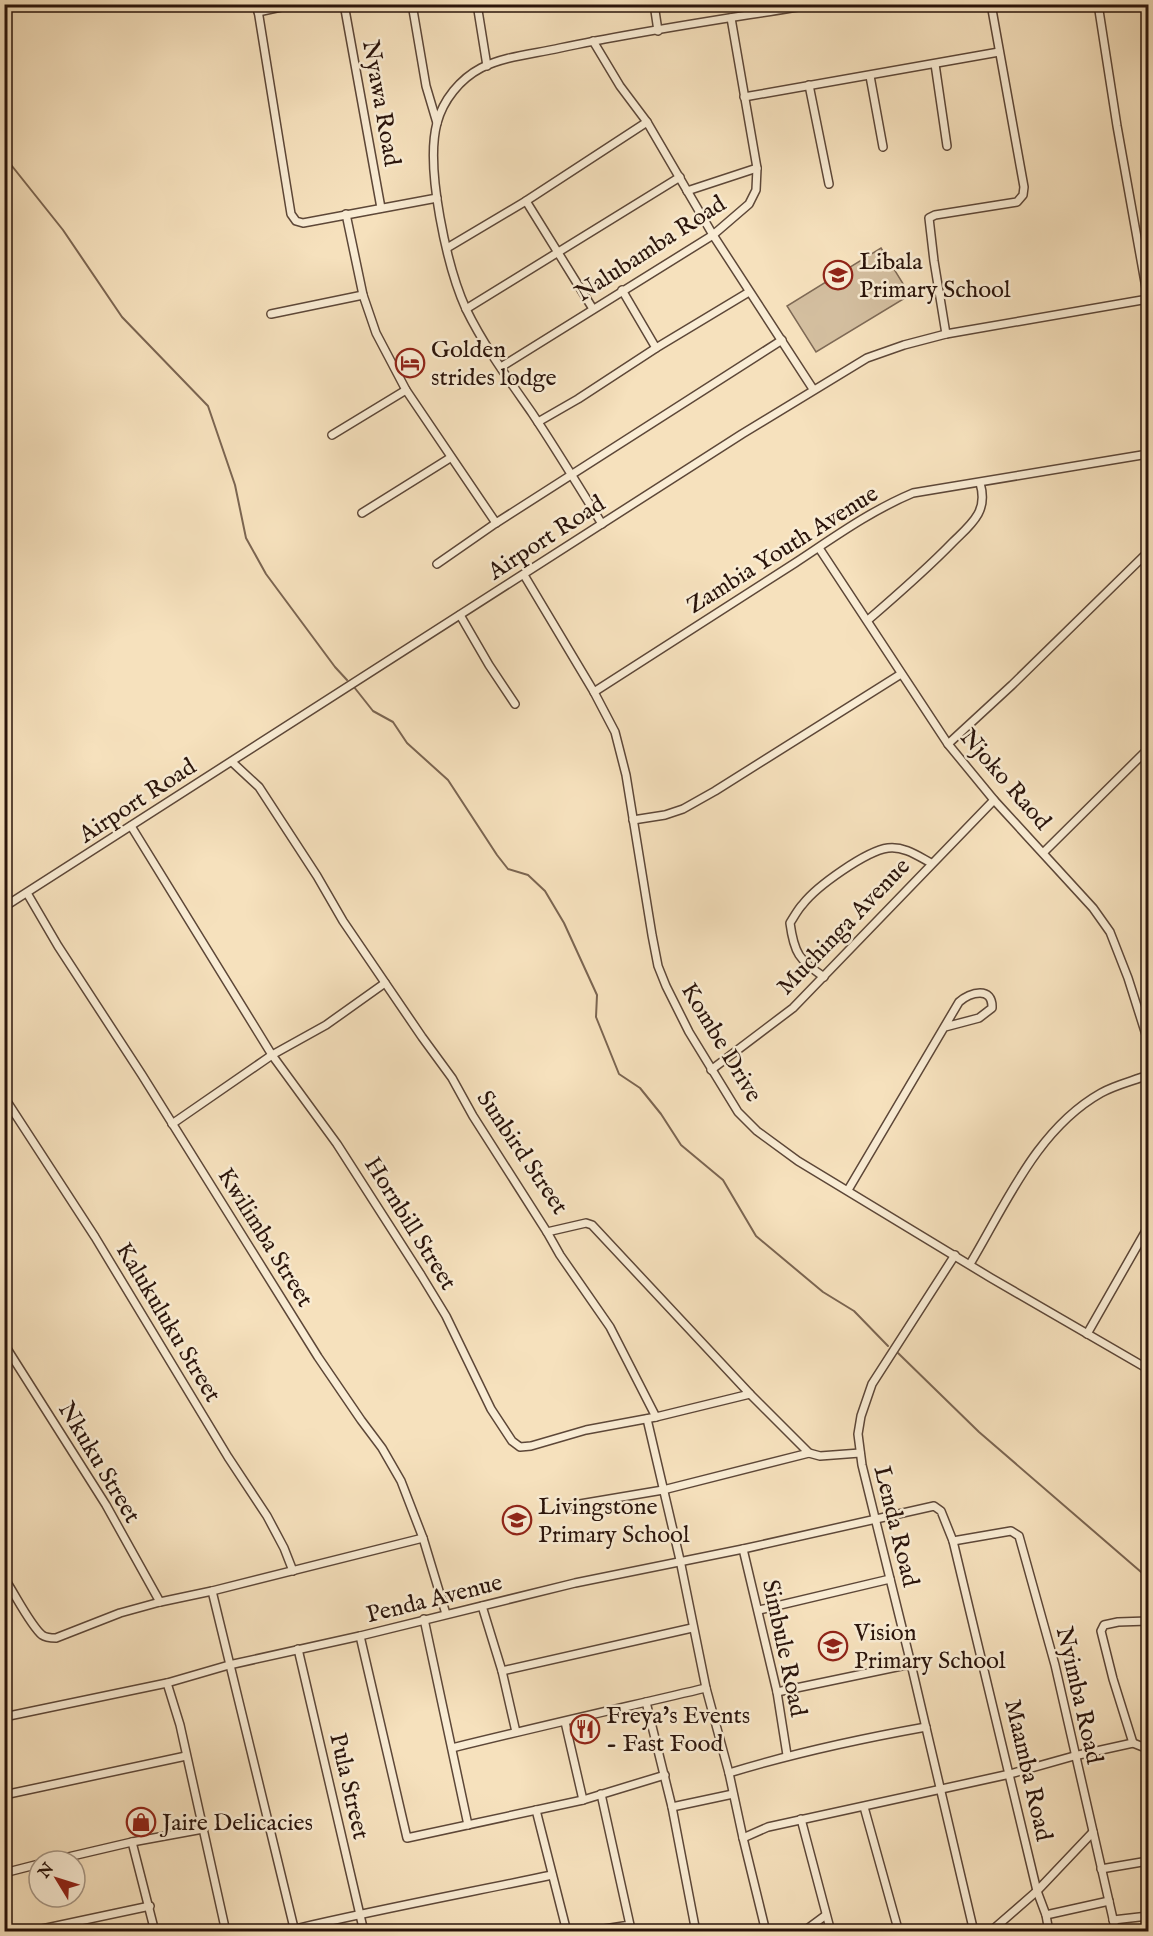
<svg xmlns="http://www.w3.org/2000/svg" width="1153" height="1936" viewBox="0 0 1153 1936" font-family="'IM FELL English',serif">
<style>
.green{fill:#d3be9f;stroke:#7e6955;stroke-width:1.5}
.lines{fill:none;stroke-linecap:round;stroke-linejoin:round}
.stream{stroke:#7b6551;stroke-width:2}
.minor-casing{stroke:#5d4738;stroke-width:10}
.minor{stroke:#f9ecd4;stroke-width:7}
.labels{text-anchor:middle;stroke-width:5;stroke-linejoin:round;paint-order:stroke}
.street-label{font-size:24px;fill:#2a140b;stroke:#f9ecd4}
.poi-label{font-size:24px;fill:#2a140b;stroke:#f9ecd4;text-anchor:start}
</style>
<rect width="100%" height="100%" fill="#f6e1bd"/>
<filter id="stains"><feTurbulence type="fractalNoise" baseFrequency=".00333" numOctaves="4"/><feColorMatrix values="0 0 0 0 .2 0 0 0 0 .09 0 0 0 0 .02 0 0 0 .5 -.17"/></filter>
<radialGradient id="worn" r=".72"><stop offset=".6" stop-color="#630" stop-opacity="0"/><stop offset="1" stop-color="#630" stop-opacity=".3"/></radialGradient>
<!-- green -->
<polygon class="green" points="881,248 910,295 816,352 787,306"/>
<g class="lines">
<!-- stream -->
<g class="stream">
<polyline points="4,156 63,230 122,317 208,406 235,485 246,538 266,574 335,667 347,680"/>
<polyline points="354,687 373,711 393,722 407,743 448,780 497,855 508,869 528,875 545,891 564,923 597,995 596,1017 619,1074 640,1088 661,1114 681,1145 723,1180 756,1236 823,1292 854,1311 888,1346"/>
<polyline points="898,1353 979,1432 1148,1578"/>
</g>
<!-- minor casing -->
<g class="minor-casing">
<g id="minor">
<polyline points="257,4 291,214 296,221 303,223 437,198"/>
<polyline points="344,4 381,208"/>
<polyline points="412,4 426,86 437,123"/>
<polyline points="477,4 487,66"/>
<polyline points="654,4 658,31"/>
<polyline points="1098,4 1117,126 1148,299"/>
<polyline points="258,12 295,4"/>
<polyline points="593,41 620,86 647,122 713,235 813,389"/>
<polyline points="935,64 947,146"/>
<polyline points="870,76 883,147"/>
<polyline points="809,85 829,184"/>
<polyline points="744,97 999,52"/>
<polyline points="687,191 757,168"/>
<polyline points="526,201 593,309"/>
<polyline points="346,214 363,295 376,333 406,390 496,523"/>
<polyline points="447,248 526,201 647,122"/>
<polyline points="622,290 656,348"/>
<polyline points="466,309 680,177"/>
<polyline points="271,314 363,295"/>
<polyline points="946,334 934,261 929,218 935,215 1017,202 1023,195 1024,187 991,4"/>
<polyline points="501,367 713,235 749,204 756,190 757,168 731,18"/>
<polyline points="538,422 578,399 656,348 749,292"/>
<polyline points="332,435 406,390"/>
<polyline points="362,513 450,458"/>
<path d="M 602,524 C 579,487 556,449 532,413 C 509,380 484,346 466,309 C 447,267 425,168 437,123 C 443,100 460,79 481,68 C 505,56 534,54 560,48 C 645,30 731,18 816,4"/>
<polyline points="819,548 948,744 994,800 1093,908 1110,932 1128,978 1148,1041"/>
<polyline points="437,564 496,523 782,340"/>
<polyline points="524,575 594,692 615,732 626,775 652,935 658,966 666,986 689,1032 738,1112 757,1131 798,1161 991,1278 1148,1369"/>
<polyline points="460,615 489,665 515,704"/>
<path d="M 868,620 C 897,595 926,570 953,542 C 961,534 972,525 978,514 C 983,505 983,493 980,483"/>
<path d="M 594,692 C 661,649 728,606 795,563 C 833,538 870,511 913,493 L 1148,454"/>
<polyline points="948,744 1012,685 1148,552"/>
<polyline points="232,762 259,787 317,876 343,921 422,1037 452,1078 473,1116 547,1232 586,1223 592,1225 750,1394 809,1453 820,1456 860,1453"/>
<polyline points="633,820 665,815 683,809 715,791 901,674"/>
<polyline points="131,826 272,1055 337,1144 421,1275 446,1316 491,1409 512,1441 520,1447 531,1446 586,1430 656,1417 750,1394"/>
<polyline points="1044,852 1148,749"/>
<polyline points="27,893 58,946 142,1075 318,1357 361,1420 382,1448 401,1481 423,1538 446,1614"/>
<polyline points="4,907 742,434 867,358 904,345 946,334 1148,299"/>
<path d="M 824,977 C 799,960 794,953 790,923 C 794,917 798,909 803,904 C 817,886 866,851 888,848 C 904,846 918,856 931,863"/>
<polyline points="711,1070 793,1008 994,800"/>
<polyline points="4,1097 95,1237 228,1457 267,1516 284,1548 293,1571"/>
<polyline points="172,1124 272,1055 326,1025 385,983"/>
<path d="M 848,1190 L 959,1002 C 970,992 993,986 992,1008 L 979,1018 L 945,1027"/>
<polyline points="547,1232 560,1255 610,1327 656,1417"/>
<polyline points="955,1255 872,1384 861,1416 858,1434 862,1465 911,1664 974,1932"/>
<path d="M 970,1264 C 1006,1204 1037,1129 1101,1093 C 1115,1085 1133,1081 1148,1075"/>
<polyline points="1087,1334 1148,1227"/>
<polyline points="4,1344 106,1505 160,1602"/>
<polyline points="647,1419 680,1560 706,1688 729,1773 743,1838 766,1932"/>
<polyline points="568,1506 663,1490 809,1453"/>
<polyline points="953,1541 1011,1531 1019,1536 1055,1665 1116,1932"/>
<polyline points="743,1549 777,1692 787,1755"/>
<path d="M 4,1578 C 14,1592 30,1625 42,1635 C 46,1638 51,1638 56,1638 L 120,1613 L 160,1602 L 212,1591 L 423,1538"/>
<polyline points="212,1591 295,1932"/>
<polyline points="482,1606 502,1671 516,1732"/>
<polyline points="759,1610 890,1579"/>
<polyline points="424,1619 468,1825"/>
<polyline points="360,1636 407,1838 583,1800 665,1775"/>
<polyline points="298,1649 364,1932"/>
<polyline points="502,1671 692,1628"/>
<polyline points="167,1683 180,1725 226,1932"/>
<polyline points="777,1692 911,1664"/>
<polyline points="646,1702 672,1807 696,1932"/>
<polyline points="4,1717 167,1683 229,1665 360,1636 575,1583 743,1549 934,1506 941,1511 953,1541 1037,1891 1046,1915 1049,1932"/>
<polyline points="565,1722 583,1800"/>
<polyline points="1133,1743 1113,1679 1101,1631 1104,1625 1118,1622 1148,1621"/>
<path d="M 452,1748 C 537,1727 621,1708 706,1688"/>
<path d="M 729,1773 C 794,1753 859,1739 926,1727"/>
<polyline points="4,1795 186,1756"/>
<polyline points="672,1807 733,1794"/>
<polyline points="864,1807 898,1929 895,1932"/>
<polyline points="536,1810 567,1932"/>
<polyline points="801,1819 831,1932"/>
<polyline points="743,1838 768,1827 1010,1774 1074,1756 1133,1743 1148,1749"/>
<polyline points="132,1842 155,1932"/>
<polyline points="51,1861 132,1842 203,1829"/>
<polyline points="1101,1869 1148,1861"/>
<polyline points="4,1873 39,1864"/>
<polyline points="1046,1915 1109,1901"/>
<polyline points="1113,1920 1148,1916"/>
<path d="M 295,1929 C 380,1909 466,1893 552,1875"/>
<polyline points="898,1929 907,1932"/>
<polyline points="28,1932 150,1906"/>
<polyline points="585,1932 630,1925 601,1794"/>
<polyline points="803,1932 826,1915"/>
<polyline points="990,1932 1037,1891 1093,1832"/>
</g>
</g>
<!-- minor -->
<use href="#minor" class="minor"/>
</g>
<!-- icons -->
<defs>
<g id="school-ring" transform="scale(1.5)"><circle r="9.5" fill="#f9ecd4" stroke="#8f2418" stroke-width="1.5"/><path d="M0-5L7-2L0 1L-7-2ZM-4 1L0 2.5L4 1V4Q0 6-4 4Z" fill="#8f2418"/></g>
<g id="hotel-ring" transform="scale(1.5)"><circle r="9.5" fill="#f9ecd4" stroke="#8f2418" stroke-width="1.5"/><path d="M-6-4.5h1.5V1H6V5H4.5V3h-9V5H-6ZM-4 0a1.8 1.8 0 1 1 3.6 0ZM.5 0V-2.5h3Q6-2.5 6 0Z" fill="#8f2418"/></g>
<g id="restaurant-ring" transform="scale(1.5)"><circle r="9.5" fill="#f9ecd4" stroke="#8f2418" stroke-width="1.5"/><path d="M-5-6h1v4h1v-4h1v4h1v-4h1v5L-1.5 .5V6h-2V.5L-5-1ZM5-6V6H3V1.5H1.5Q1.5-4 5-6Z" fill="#8f2418"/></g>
<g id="shop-ring" transform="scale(1.5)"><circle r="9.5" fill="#f9ecd4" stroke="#8f2418" stroke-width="1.5"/><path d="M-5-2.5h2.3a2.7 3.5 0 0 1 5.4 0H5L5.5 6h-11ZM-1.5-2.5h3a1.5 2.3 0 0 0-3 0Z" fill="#8f2418"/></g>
</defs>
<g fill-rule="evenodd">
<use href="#school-ring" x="838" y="275"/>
<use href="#hotel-ring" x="410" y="363"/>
<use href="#school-ring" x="517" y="1520"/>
<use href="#school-ring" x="833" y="1646"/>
<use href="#restaurant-ring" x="585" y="1729"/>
<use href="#shop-ring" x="141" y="1822"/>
</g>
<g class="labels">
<!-- street labels -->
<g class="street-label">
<text transform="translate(382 103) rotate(80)" y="8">Nyawa Road</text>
<text transform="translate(650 248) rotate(-33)" y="8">Nalubamba Road</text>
<text transform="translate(546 537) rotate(-33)" y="8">Airport Road</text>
<text transform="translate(782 549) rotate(-32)" y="8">Zambia Youth Avenue</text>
<text transform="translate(1006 779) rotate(49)" y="8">Njoko Raod</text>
<text transform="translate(137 800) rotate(-33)" y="8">Airport Road</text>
<text transform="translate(843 926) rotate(-46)" y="8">Muchinga Avenue</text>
<text transform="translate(722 1042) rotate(59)" y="8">Kombe Drive</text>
<text transform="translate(523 1152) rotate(56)" y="8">Sunbird Street</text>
<text transform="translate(411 1223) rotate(58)" y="8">Hornbill Street</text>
<text transform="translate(266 1237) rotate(58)" y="8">Kwilimba Street</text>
<text transform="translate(169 1322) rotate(59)" y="8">Kalukuluku Street</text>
<text transform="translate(100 1462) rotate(59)" y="8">Nkuku Street</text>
<text transform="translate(897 1526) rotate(76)" y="8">Lenda Road</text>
<text transform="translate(434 1598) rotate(-14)" y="8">Penda Avenue</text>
<text transform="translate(785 1648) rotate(78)" y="8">Simbule Road</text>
<text transform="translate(1080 1695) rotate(77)" y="8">Nyimba Road</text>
<text transform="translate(1029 1770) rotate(77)" y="8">Maamba Road</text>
<text transform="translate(350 1786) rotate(77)" y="8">Pula Street</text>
</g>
<!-- poi labels -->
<g class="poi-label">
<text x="859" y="269">Libala<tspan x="859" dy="28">Primary School</tspan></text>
<text x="431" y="357">Golden<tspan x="431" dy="28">strides lodge</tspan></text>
<text x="538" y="1514">Livingstone<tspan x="538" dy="28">Primary School</tspan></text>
<text x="854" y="1640">Vision<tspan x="854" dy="28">Primary School</tspan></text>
<text x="606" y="1723">Freya's Events<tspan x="606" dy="28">- Fast Food</tspan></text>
<text x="162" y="1830">Jaire Delicacies</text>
</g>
</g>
<!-- margin -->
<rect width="1153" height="1936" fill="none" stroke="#f6e1bd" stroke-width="24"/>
<rect x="6" y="6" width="1141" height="1924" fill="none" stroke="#2a140b" stroke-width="3"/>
<rect x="12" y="12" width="1129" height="1912" fill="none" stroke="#2a140b" stroke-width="1.5"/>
<!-- north arrow -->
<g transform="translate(57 1879) rotate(308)"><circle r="28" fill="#f9ecd4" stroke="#a69684" stroke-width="1.5"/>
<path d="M0-4.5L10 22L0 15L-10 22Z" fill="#8f2418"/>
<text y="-9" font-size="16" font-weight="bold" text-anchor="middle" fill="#2a140b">N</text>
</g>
<rect width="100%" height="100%" filter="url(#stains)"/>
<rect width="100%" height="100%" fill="url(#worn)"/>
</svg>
